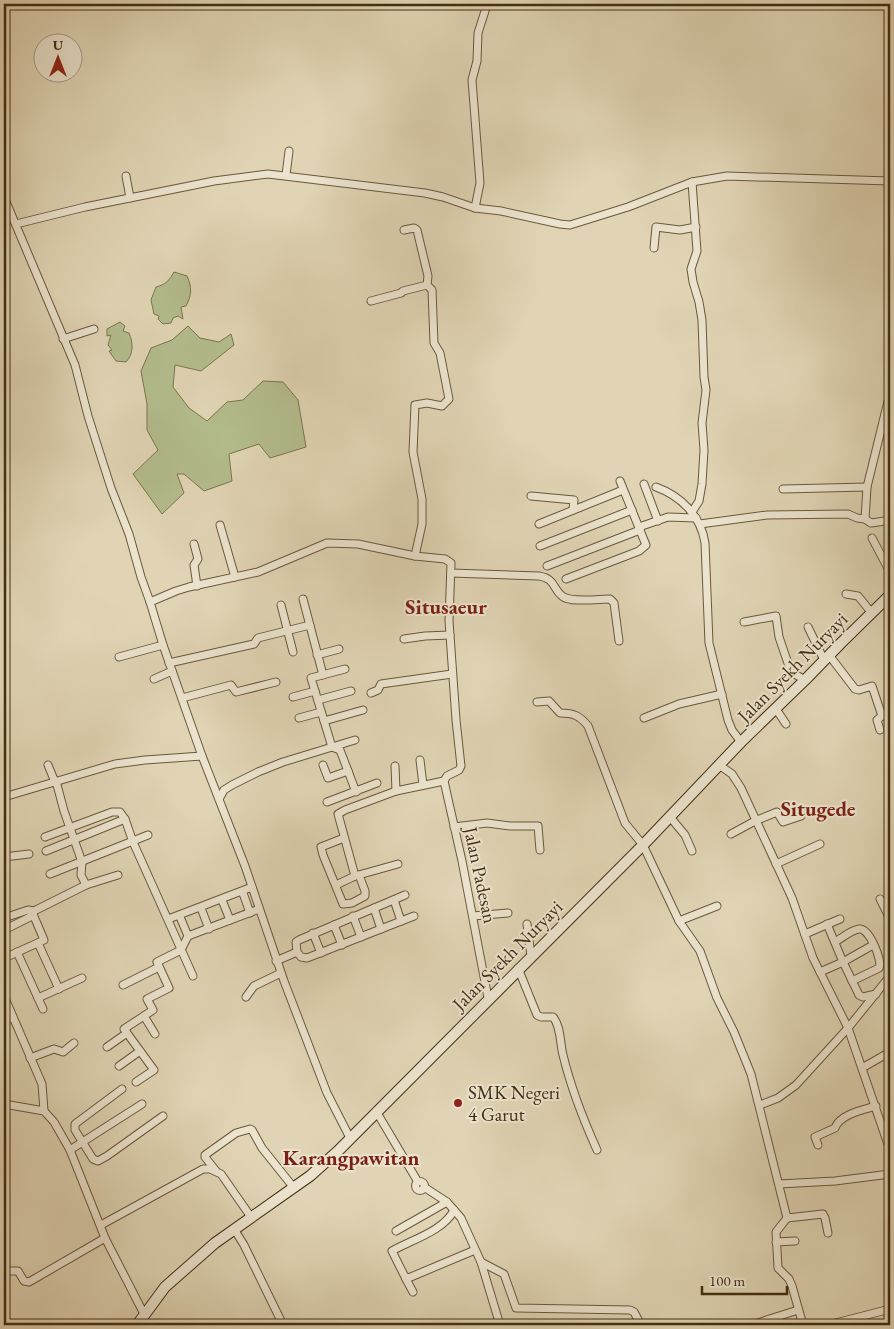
<svg xmlns="http://www.w3.org/2000/svg" width="894" height="1329" viewBox="0 0 894 1329" font-family="'EB Garamond',serif">
<style>
.green{fill:#b3bc8c;stroke:#7a754f}
.lines{fill:none;stroke-linecap:round;stroke-linejoin:round}
.minor-casing{stroke:#6a583a;stroke-width:9}
.secondary-casing{stroke:#422e12;stroke-width:12}
.minor{stroke:#ebe3ce;stroke-width:7}
.secondary{stroke:#ebe3ce;stroke-width:10}
.poi-dot{fill:#8f2418;stroke:#ebe3ce;stroke-width:2}
.labels{text-anchor:middle;stroke-width:4;stroke-linejoin:round;paint-order:stroke}
.street-label{font-size:19px;fill:#422e12;stroke:#ebe3ce}
.poi-label{font-size:19px;fill:#422e12;stroke:#ebe3ce;text-anchor:start}
.quarter-label{font-size:21px;font-weight:bold;fill:#7a1f14;stroke:#ebe3ce}
</style>
<rect width="100%" height="100%" fill="#e0d4b4"/>
<filter id="stains"><feTurbulence type="fractalNoise" baseFrequency=".004" numOctaves="4"/><feColorMatrix values="0 0 0 0 .2 0 0 0 0 .09 0 0 0 0 .02 0 0 0 .5 -.17"/></filter>
<radialGradient id="worn" r=".72"><stop offset=".6" stop-color="#630" stop-opacity="0"/><stop offset="1" stop-color="#630" stop-opacity=".3"/></radialGradient>
<!-- green -->
<g class="green">
<path d="M 174,272 L 187,276 C 192,287 192,295 186,306 L 181,307 L 183,319 L 178,316 L 173,318 L 171,323 L 163,324 L 158,319 L 159,316 L 154,314 L 151,300 L 156,287 C 165,285 170,280 174,272 Z"/>
<path d="M 120,322 L 125,326 L 123,331 L 129,333 C 133,342 134,354 126,362 L 116,361 L 109,351 L 112,350 L 108,345 L 111,335 L 107,336 L 107,329 Z"/>
<polygon points="188,326 200,338 219,342 231,334 234,345 201,371 175,365 173,387 189,408 207,421 227,402 243,400 263,381 283,382 298,400 306,447 270,458 259,444 229,454 232,481 204,491 184,474 177,474 184,493 162,514 133,474 158,450 147,430 147,404 141,371 151,348 172,340"/>
</g>
<g class="lines">
<!-- minor casing -->
<g class="minor-casing">
<g id="minor">
<polyline points="286,175 289,151"/>
<polyline points="126,176 130,198"/>
<polyline points="692,182 697,251 691,269 693,282 699,302 702,320 704,377 706,390 702,423 704,450 702,484 699,501 692,512"/>
<polyline points="4,197 75,365 88,416 111,488 129,534 141,577 150,602 163,645 202,756 245,866 284,981 327,1093 350,1138"/>
<polyline points="475,208 480,183 472,80 477,61 478,33 485,11 486,4"/>
<polyline points="16,224 85,207 214,181 268,174 425,193 443,197 475,208 501,211 560,224 570,225 628,207 692,182 727,176 890,181"/>
<polyline points="404,230 414,228 417,230 428,276 427,285 432,290 434,343 440,353 449,399 442,406 427,403 415,405 413,452 422,499 422,524 415,556"/>
<polyline points="654,248 656,227 680,230 696,227"/>
<polyline points="371,301 401,293 403,291 427,285"/>
<polyline points="63,339 94,329"/>
<polyline points="644,484 658,521"/>
<path d="M 656,487 C 681,496 701,516 705,543 L 709,643 L 728,720 L 732,730 L 741,742"/>
<polyline points="783,489 867,487"/>
<polyline points="531,496 574,500 573,510"/>
<polyline points="865,519 871,523 885,521"/>
<polyline points="539,524 623,490"/>
<polyline points="700,524 767,515 848,514 857,518 865,519 867,487 890,393"/>
<polyline points="220,525 235,577"/>
<polyline points="639,527 668,517 696,518"/>
<polyline points="872,538 890,572"/>
<polyline points="194,544 198,559 194,565 197,586"/>
<polyline points="540,546 632,510"/>
<polyline points="547,566 640,530"/>
<path d="M 451,573 L 539,576 C 556,579 552,588 562,596 C 570,603 599,599 610,599 L 614,603 L 619,641"/>
<polyline points="566,579 639,551 646,545 620,481"/>
<polyline points="846,594 858,596 871,612"/>
<polyline points="303,599 323,675"/>
<polyline points="150,602 176,591 189,587 258,572 327,543 358,544 415,556 445,559 451,563 449,621 456,720 461,766 459,770 447,776 444,781 462,861 488,998"/>
<polyline points="281,605 293,652"/>
<polyline points="744,622 776,616 779,637 791,672 805,680"/>
<polyline points="808,627 824,660"/>
<polyline points="404,639 425,636 450,635"/>
<polyline points="317,655 339,649"/>
<polyline points="829,655 855,689 859,690 872,686 882,716 890,712"/>
<polyline points="119,657 163,645"/>
<polyline points="169,663 254,644 258,638 310,625"/>
<polyline points="345,669 311,678 332,747 340,750 356,792"/>
<polyline points="154,679 172,671"/>
<polyline points="371,693 378,690 381,684 452,674"/>
<polyline points="293,697 315,691"/>
<polyline points="182,698 231,685 236,692 276,682"/>
<polyline points="318,700 351,691"/>
<path d="M 537,702 L 549,701 L 560,713 C 574,713 580,716 588,726 L 625,823 L 643,845 L 679,921 L 700,951 L 717,998 L 734,1032 L 751,1074 L 787,1218 L 776,1232 L 778,1268 L 789,1279 L 792,1286 L 803,1325"/>
<polyline points="776,709 786,724"/>
<polyline points="299,718 321,712"/>
<polyline points="644,718 679,704 722,694"/>
<polyline points="324,721 363,710"/>
<polyline points="880,730 877,720 882,716"/>
<polyline points="420,760 423,785"/>
<polyline points="48,765 55,782"/>
<polyline points="323,765 328,778 348,771"/>
<polyline points="719,765 732,774 741,788 792,898 813,958 848,1028 890,1150"/>
<polyline points="395,766 396,791 444,781"/>
<polyline points="4,797 115,764 145,760 202,756"/>
<polyline points="219,799 224,790 232,785 258,772 283,762 355,740"/>
<polyline points="327,802 377,783"/>
<polyline points="670,817 685,835 692,851"/>
<polyline points="454,827 487,823 510,826 538,826 540,850"/>
<polyline points="731,834 755,821 777,812 783,822 801,816"/>
<polyline points="45,837 112,812 120,812 125,819 133,842 193,976"/>
<polyline points="344,838 321,847 323,855 343,904 352,903 365,896 365,891 359,875"/>
<polyline points="46,851 125,819"/>
<polyline points="4,857 29,854"/>
<polyline points="776,864 820,844"/>
<polyline points="50,874 148,835"/>
<polyline points="355,876 338,814 345,810 396,791"/>
<polyline points="86,885 118,875"/>
<polyline points="336,885 355,876 398,864"/>
<polyline points="243,893 250,913"/>
<polyline points="880,899 890,919"/>
<polyline points="222,900 230,920"/>
<polyline points="394,900 401,921"/>
<polyline points="201,908 209,929"/>
<polyline points="374,908 381,929"/>
<polyline points="353,916 361,937"/>
<polyline points="473,916 508,913"/>
<polyline points="180,917 188,936"/>
<polyline points="4,918 28,910 34,911"/>
<polyline points="171,918 252,887"/>
<polyline points="679,921 717,906"/>
<polyline points="527,924 531,956"/>
<polyline points="827,924 843,962 859,995 863,997 876,994"/>
<polyline points="334,925 342,945"/>
<polyline points="4,930 30,917 34,911 86,885 81,875 82,862 64,811 56,781"/>
<polyline points="313,933 321,953"/>
<polyline points="805,934 840,919"/>
<path d="M 835,942 C 842,938 851,930 859,929 C 869,927 883,961 879,968 L 852,981"/>
<polyline points="38,943 59,989"/>
<polyline points="17,952 43,1009"/>
<polyline points="297,952 296,942 299,940 405,895"/>
<polyline points="9,956 44,940 33,914"/>
<polyline points="276,961 297,952 301,957 307,958 414,916"/>
<path d="M 518,968 L 537,1015 L 541,1017 L 553,1017 C 561,1026 560,1044 563,1055 C 571,1088 583,1119 597,1150"/>
<polyline points="820,972 843,962 873,945"/>
<polyline points="123,985 159,967"/>
<polyline points="4,996 42,1084 44,1111"/>
<polyline points="246,997 254,986 281,973"/>
<polyline points="38,998 82,978"/>
<polyline points="144,1016 155,1034"/>
<polyline points="4,1021 13,1017"/>
<polyline points="107,1047 127,1033"/>
<polyline points="30,1058 54,1049 63,1052 74,1043"/>
<polyline points="119,1066 140,1051"/>
<polyline points="862,1068 890,1052"/>
<polyline points="136,1082 154,1070 124,1029 153,1010 147,999 169,988 157,962 181,950 188,936 259,909"/>
<polyline points="122,1089 75,1124 75,1130 93,1159 98,1161 107,1156 163,1116"/>
<polyline points="4,1104 44,1111 54,1122 70,1150 105,1238 144,1314"/>
<polyline points="760,1105 778,1098 796,1085 848,1028 890,976"/>
<polyline points="376,1111 418,1182"/>
<path d="M 818,1145 L 815,1137 L 835,1128 C 840,1114 863,1110 876,1106"/>
<polyline points="70,1150 142,1104"/>
<polyline points="216,1171 205,1157 205,1155 236,1133 250,1129 252,1130 262,1148 294,1188"/>
<circle cx="420" cy="1186" r="4.5"/>
<polyline points="779,1184 835,1181 890,1174"/>
<polyline points="424,1187 447,1202 461,1218 481,1262 504,1274 516,1308 630,1310 634,1312 641,1325"/>
<path d="M 454,1210 C 444,1231 411,1240 392,1251 L 406,1279 L 475,1250"/>
<polyline points="787,1218 823,1214 825,1218 828,1233"/>
<polyline points="101,1225 203,1169 210,1169 221,1174 251,1217"/>
<polyline points="234,1229 244,1245 283,1325"/>
<polyline points="396,1231 447,1202"/>
<polyline points="776,1242 795,1241"/>
<polyline points="481,1262 500,1325"/>
<polyline points="4,1271 18,1271 24,1281 29,1282 105,1238"/>
<polyline points="406,1279 413,1292"/>
<polyline points="751,1325 798,1310"/>
<polyline points="828,1325 890,1309"/>
</g>
</g>
<!-- secondary casing -->
<g class="secondary-casing">
<polyline id="secondary" points="137,1325 165,1287 215,1243 310,1176 338,1151 643,845 741,742 805,680 841,643 890,595"/>
</g>
<!-- minor -->
<use href="#minor" class="minor"/>
<!-- secondary -->
<use href="#secondary" class="secondary"/>
</g>
<!-- markers -->
<circle class="poi-dot" cx="458" cy="1103" r="5"/>
<g class="labels">
<!-- street labels -->
<g class="street-label">
<text transform="translate(792 667) rotate(-45)" y="7">Jalan Syekh Nuryayi</text>
<text transform="translate(481 875) rotate(78)" y="7">Jalan Padesan</text>
<text transform="translate(507 955) rotate(-45)" y="7">Jalan Syekh Nuryayi</text>
</g>
<!-- poi labels -->
<g class="poi-label">
<text x="468" y="1099">SMK Negeri<tspan x="468" dy="22">4 Garut</tspan></text>
</g>
<!-- quarter labels -->
<g class="quarter-label">
<text x="446" y="614">Situsaeur</text>
<text x="818" y="816">Situgede</text>
<text x="351" y="1165">Karangpawitan</text>
</g>
</g>
<!-- margin -->
<rect width="894" height="1329" fill="none" stroke="#e0d4b4" stroke-width="20"/>
<rect x="5" y="5" width="884" height="1319" fill="none" stroke="#422e12" stroke-width="2.5"/>
<rect x="10" y="10" width="874" height="1309" fill="none" stroke="#422e12"/>
<!-- north arrow -->
<g transform="translate(58 58)"><circle r="24" fill="#ebe3ce" stroke="#a79b83"/>
<path d="M0-4L9 19L0 12L-9 19Z" fill="#8f2418"/>
<text y="-8" font-size="14" font-weight="bold" text-anchor="middle" fill="#422e12">U</text>
</g>
<!-- scale -->
<path d="M702 1286v8h85v-8" fill="none" stroke="#422e12" stroke-width="2.5"/>
<text x="709" y="1286" font-size="15" fill="#422e12" stroke="#ebe3ce" stroke-width="4" paint-order="stroke">100 m</text>
<rect width="100%" height="100%" filter="url(#stains)"/>
<rect width="100%" height="100%" fill="url(#worn)"/>
</svg>
